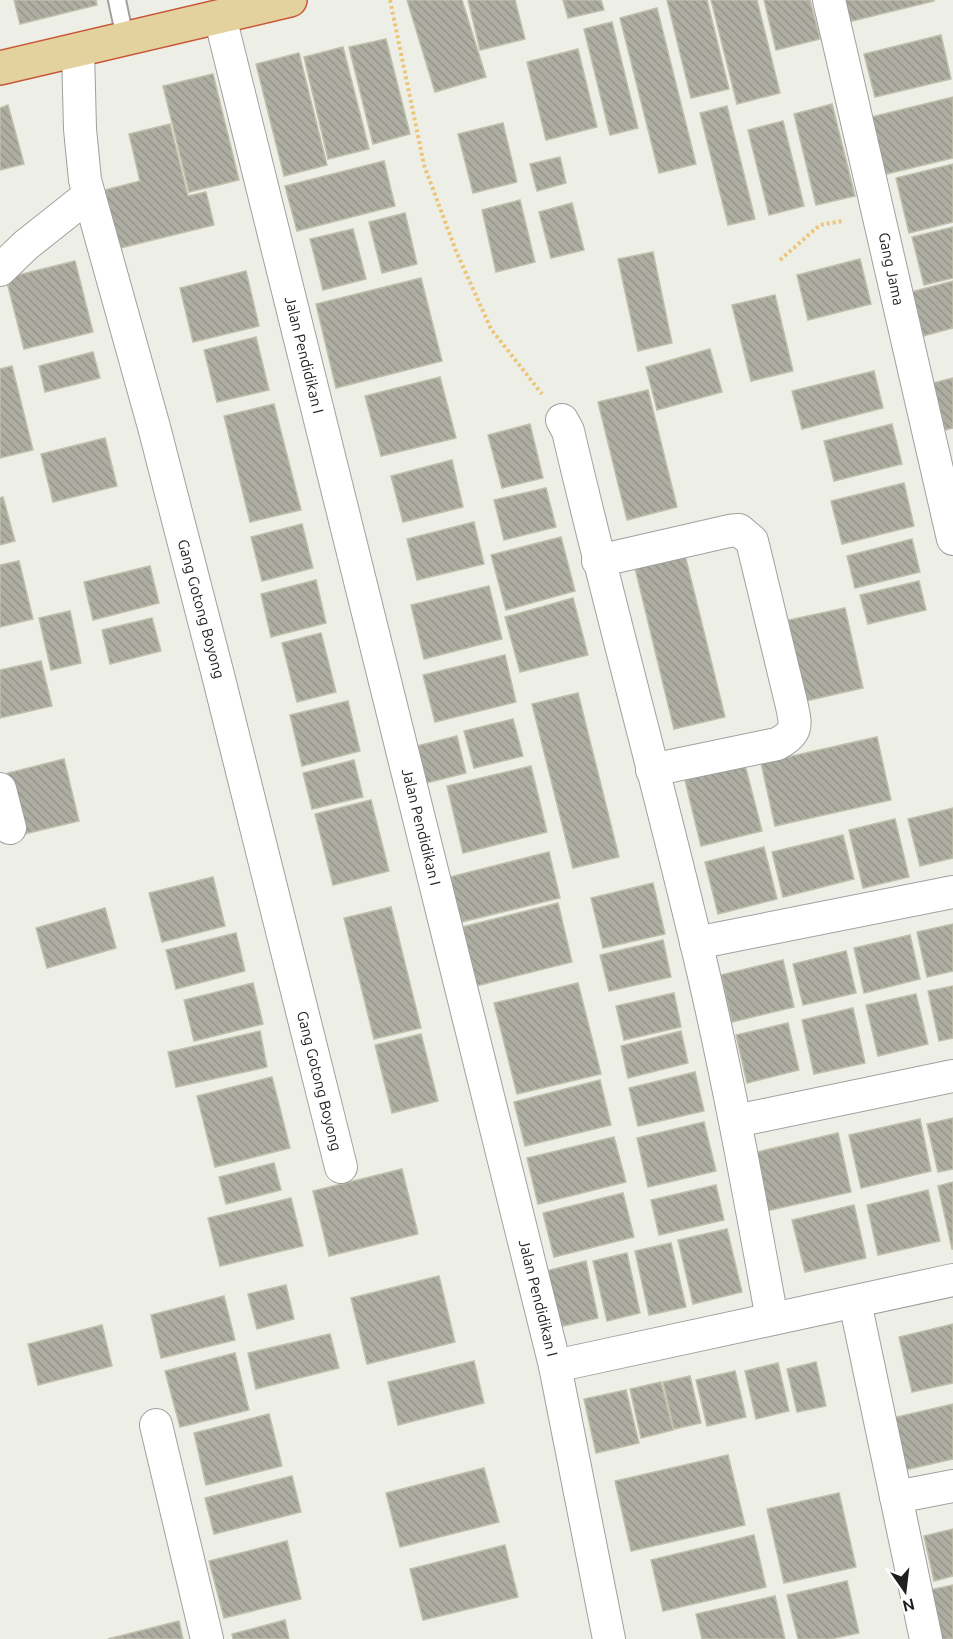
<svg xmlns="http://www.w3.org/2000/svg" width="953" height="1639" viewBox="0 0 953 1639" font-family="Ubuntu,sans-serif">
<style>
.building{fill:url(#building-back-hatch);stroke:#bfbfaa;stroke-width:1.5}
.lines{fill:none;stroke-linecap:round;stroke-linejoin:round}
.service-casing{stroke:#a0a0a0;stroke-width:20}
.minor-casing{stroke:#a0a0a0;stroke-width:34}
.trunk-casing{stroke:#c95637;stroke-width:36}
.path{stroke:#ecc57a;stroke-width:4;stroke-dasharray:3 3;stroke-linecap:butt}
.service{stroke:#fff;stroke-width:16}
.minor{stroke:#fff;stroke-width:32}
.trunk{stroke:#e4d29e;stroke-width:33}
.labels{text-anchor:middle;stroke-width:4.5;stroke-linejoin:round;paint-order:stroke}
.street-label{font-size:15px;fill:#1f1f1f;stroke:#fff}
</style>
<defs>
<pattern id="building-back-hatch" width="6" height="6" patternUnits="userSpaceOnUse" patternTransform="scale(1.5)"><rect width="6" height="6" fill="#adada2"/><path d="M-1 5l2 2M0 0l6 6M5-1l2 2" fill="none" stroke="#94948b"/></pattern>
</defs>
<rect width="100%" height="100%" fill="#edefe6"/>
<!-- building -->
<g class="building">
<polygon points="14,0 96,0 97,5 20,24"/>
<polygon points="407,0 462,0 486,77 435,92"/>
<polygon points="468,0 515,0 525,39 480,50"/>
<polygon points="563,0 601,0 604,10 568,18"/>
<polygon points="667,0 707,0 729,89 691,98"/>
<polygon points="711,0 757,0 780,93 737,104"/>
<polygon points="764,0 810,0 820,39 776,50"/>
<polygon points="843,0 934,0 934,1 848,22"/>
<polygon points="657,8 696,164 659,173 620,18"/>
<polygon points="612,22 638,128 610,135 584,29"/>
<polygon points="941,35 951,79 875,97 864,54"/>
<polygon points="386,39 410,134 373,144 349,47"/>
<polygon points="343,47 369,149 328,159 304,57"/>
<polygon points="578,49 597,127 546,140 527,62"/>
<polygon points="299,53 327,165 284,176 256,64"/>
<polygon points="213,74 239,180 189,192 163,86"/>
<polygon points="953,97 953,158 882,175 867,118"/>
<polygon points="832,104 855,196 816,205 794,114"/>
<polygon points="8,105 24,164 0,170 0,108"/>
<polygon points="727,106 755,219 728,225 700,113"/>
<polygon points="783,121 804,206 769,215 748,130"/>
<polygon points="503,123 517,182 473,193 458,134"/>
<polygon points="170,124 188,196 206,192 214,225 112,250 97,192 140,181 129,134"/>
<polygon points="560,157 566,183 537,191 530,164"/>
<polygon points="384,161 395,206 297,231 285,186"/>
<polygon points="953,164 953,222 909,233 896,178"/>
<polygon points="520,200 535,262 496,272 482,210"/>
<polygon points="572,203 584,250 551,258 539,212"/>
<polygon points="405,213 417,264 382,273 369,222"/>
<polygon points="953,227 953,278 924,285 912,237"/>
<polygon points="353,229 366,279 323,290 310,239"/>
<polygon points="653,252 672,343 638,351 618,259"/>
<polygon points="860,259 871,304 808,320 797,275"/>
<polygon points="75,261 93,332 24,349 6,278"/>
<polygon points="246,271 259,326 193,342 180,288"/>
<polygon points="421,278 442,361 336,388 316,304"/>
<polygon points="953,281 953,328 923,336 911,292"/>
<polygon points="775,295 793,371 751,381 732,305"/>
<polygon points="256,337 269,390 217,402 204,350"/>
<polygon points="710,349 722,392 657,410 646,367"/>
<polygon points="93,352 100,378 45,392 39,366"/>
<polygon points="12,366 33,450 0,458 0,369"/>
<polygon points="874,371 883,408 802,429 792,391"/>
<polygon points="440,377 456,438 381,456 365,396"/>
<polygon points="953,378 953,428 945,430 933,383"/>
<polygon points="648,390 677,507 627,520 598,402"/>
<polygon points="274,404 301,510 250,522 224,416"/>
<polygon points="530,424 543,478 502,488 488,435"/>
<polygon points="892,424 902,464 834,481 824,441"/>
<polygon points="105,438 117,486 53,502 41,454"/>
<polygon points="452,460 463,507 403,522 391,476"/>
<polygon points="904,483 914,526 842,544 831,501"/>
<polygon points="546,488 556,527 504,540 494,500"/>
<polygon points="3,497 15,541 0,545 0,498"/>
<polygon points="474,522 484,564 417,580 407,539"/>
<polygon points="302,524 313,568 262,581 251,537"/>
<polygon points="561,537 575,591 506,610 491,555"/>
<polygon points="912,539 920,572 855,588 847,556"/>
<polygon points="684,551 725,717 674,729 634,564"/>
<polygon points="19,561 33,619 0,627 0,565"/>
<polygon points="150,566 159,603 93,620 84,582"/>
<polygon points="316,580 326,623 271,637 261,594"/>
<polygon points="919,581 926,610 868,624 860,595"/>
<polygon points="489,586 502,639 424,659 411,605"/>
<polygon points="573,598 588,655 520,672 505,617"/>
<polygon points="845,608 863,688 801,702 784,621"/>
<polygon points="70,611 81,663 51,670 39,618"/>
<polygon points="152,618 161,651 110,664 102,630"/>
<polygon points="321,633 336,692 297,702 282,643"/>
<polygon points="505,655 516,702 435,722 423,675"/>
<polygon points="41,661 52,706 0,718 0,670"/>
<polygon points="578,693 619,857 573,868 532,704"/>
<polygon points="348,701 360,751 302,766 290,715"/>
<polygon points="513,719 523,756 474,768 464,731"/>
<polygon points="457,736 466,773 422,784 413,747"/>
<polygon points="877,737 891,800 775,826 761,763"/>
<polygon points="743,757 762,831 701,846 683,772"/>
<polygon points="64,759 79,821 24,834 8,773"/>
<polygon points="354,760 363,797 312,809 303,773"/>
<polygon points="531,766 547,832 463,853 447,786"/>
<polygon points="371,800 389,871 333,885 315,814"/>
<polygon points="953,808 953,858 920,866 908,819"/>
<polygon points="895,819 909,877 863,888 849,830"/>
<polygon points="843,835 854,879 783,897 772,852"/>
<polygon points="764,847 777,899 718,914 705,862"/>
<polygon points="549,852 560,898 461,922 450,877"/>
<polygon points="213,877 225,926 162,942 149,893"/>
<polygon points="653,883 665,934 603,948 591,898"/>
<polygon points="558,903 572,962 472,987 458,928"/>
<polygon points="391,907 421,1028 374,1039 344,918"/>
<polygon points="105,908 116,948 47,968 36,928"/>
<polygon points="953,924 953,971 927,977 917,932"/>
<polygon points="236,933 245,971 176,989 166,950"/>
<polygon points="910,935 920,979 864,993 854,948"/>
<polygon points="663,940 671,977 609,991 600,955"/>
<polygon points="846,951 856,993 803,1005 793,964"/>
<polygon points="783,960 794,1007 732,1022 721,975"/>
<polygon points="253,983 263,1024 194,1041 184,1000"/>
<polygon points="578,983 601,1074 517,1094 494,1003"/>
<polygon points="953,986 953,1038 939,1041 928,991"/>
<polygon points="674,993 681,1027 624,1040 616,1006"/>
<polygon points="916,994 928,1044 878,1056 866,1005"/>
<polygon points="853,1008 865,1063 814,1074 802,1020"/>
<polygon points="788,1023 799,1070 747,1083 736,1035"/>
<polygon points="260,1031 267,1067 176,1087 168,1052"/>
<polygon points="681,1031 688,1063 628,1078 621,1046"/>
<polygon points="421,1034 438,1101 392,1113 375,1045"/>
<polygon points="695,1072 704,1111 638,1126 629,1088"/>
<polygon points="272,1077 290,1148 215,1167 197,1096"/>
<polygon points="600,1080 611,1125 525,1146 514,1102"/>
<polygon points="953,1118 953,1169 938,1172 927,1124"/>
<polygon points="920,1119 931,1171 861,1188 849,1135"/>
<polygon points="704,1122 716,1171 648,1187 637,1138"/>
<polygon points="838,1133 851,1192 766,1211 753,1153"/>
<polygon points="614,1137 626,1182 538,1204 527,1158"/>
<polygon points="274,1163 281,1190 226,1204 219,1177"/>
<polygon points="402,1169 418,1234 329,1256 313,1191"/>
<polygon points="953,1182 953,1249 952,1249 938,1186"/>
<polygon points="716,1185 724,1220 659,1235 651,1200"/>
<polygon points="928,1190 940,1241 878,1255 867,1205"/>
<polygon points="623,1193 634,1237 554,1257 543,1213"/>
<polygon points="291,1198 303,1246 220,1266 208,1218"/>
<polygon points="854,1205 866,1258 805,1272 792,1220"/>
<polygon points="727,1229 742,1292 693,1304 678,1240"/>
<polygon points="671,1243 686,1307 649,1315 635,1251"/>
<polygon points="627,1253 640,1313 607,1321 593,1261"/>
<polygon points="586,1261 598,1318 559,1327 546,1271"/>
<polygon points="439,1276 455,1342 367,1364 351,1298"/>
<polygon points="286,1285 294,1319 257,1329 248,1294"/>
<polygon points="224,1296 235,1340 161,1358 151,1315"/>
<polygon points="953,1324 953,1383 912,1392 899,1337"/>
<polygon points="102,1325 112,1366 38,1385 28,1344"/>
<polygon points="330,1334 339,1368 256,1389 248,1353"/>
<polygon points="235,1353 249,1410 180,1427 165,1371"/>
<polygon points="474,1361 484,1403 398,1425 388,1382"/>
<polygon points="816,1362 826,1406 797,1412 787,1369"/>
<polygon points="778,1363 789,1411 756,1419 745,1371"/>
<polygon points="735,1371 746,1417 707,1426 696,1380"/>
<polygon points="690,1376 701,1423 674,1429 663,1382"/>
<polygon points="661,1382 673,1430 641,1438 630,1389"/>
<polygon points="626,1390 639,1443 596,1453 584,1399"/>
<polygon points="953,1404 953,1459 900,1471 888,1419"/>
<polygon points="269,1414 282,1466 206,1485 194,1433"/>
<polygon points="728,1455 745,1525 631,1551 615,1481"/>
<polygon points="484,1468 499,1522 400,1547 386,1493"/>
<polygon points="292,1476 301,1512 214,1534 205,1498"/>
<polygon points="839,1493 856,1567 784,1583 767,1509"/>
<polygon points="953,1529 953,1576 934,1581 924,1536"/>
<polygon points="754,1535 766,1587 663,1611 651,1560"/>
<polygon points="287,1541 301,1599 224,1618 209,1561"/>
<polygon points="505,1545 518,1597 423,1620 410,1569"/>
<polygon points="847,1581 859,1633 831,1639 798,1639 787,1595"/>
<polygon points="953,1585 953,1639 940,1639 929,1590"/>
<polygon points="775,1596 785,1639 702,1639 696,1614"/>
<polygon points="285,1620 289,1639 233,1639 232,1634"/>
<polygon points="179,1621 183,1639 108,1639"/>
</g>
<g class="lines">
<!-- service casing -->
<g class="service-casing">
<polyline id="service" points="117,0 125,38"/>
</g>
<!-- minor casing -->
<g class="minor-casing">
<g id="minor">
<polyline points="829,0 953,539"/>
<polyline points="220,17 555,1366 609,1639"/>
<polyline points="78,50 80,129 85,180 154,427 218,675 341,1167"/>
<polyline points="0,270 26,245 89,195"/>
<path d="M 562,420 L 568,431 C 608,602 655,771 696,942 C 726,1066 749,1193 772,1319"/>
<path d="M 598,561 L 729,531 L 739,530 L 752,541 L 791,702 C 796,725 799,732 777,744 L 652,770"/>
<polyline points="0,789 10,828"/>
<polyline points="696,943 953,892"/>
<polyline points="736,1121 953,1076"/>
<polyline points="855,1302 926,1639"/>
<polyline points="555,1366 953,1280"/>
<polyline points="156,1425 207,1639"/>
<polyline points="896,1497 953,1486"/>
</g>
</g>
<!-- trunk casing -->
<g class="trunk-casing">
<polyline id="trunk" points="0,68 290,0"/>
</g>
<!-- path -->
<g class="path">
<polyline points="390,0 424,165 456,251 491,329 542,394"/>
<polyline points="780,260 820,225 843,221"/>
</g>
<!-- service -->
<use href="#service" class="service"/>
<!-- minor -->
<use href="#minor" class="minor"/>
<!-- trunk -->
<use href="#trunk" class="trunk"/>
</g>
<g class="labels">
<!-- street labels -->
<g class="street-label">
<text transform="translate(891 269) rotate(78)" y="5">Gang Jama</text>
<text transform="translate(304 355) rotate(76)" y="5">Jalan Pendidikan I</text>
<text transform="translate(201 609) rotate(75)" y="5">Gang Gotong Boyong</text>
<text transform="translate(421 827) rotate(76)" y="5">Jalan Pendidikan I</text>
<text transform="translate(319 1081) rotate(76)" y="5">Gang Gotong Boyong</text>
<text transform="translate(538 1298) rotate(76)" y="5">Jalan Pendidikan I</text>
</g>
</g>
<!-- north arrow -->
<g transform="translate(905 1591) rotate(166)" stroke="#ffffff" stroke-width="4.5" paint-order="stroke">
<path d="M0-4.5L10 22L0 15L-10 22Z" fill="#1f1f1f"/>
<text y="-9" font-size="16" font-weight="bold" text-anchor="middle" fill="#1f1f1f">N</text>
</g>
</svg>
